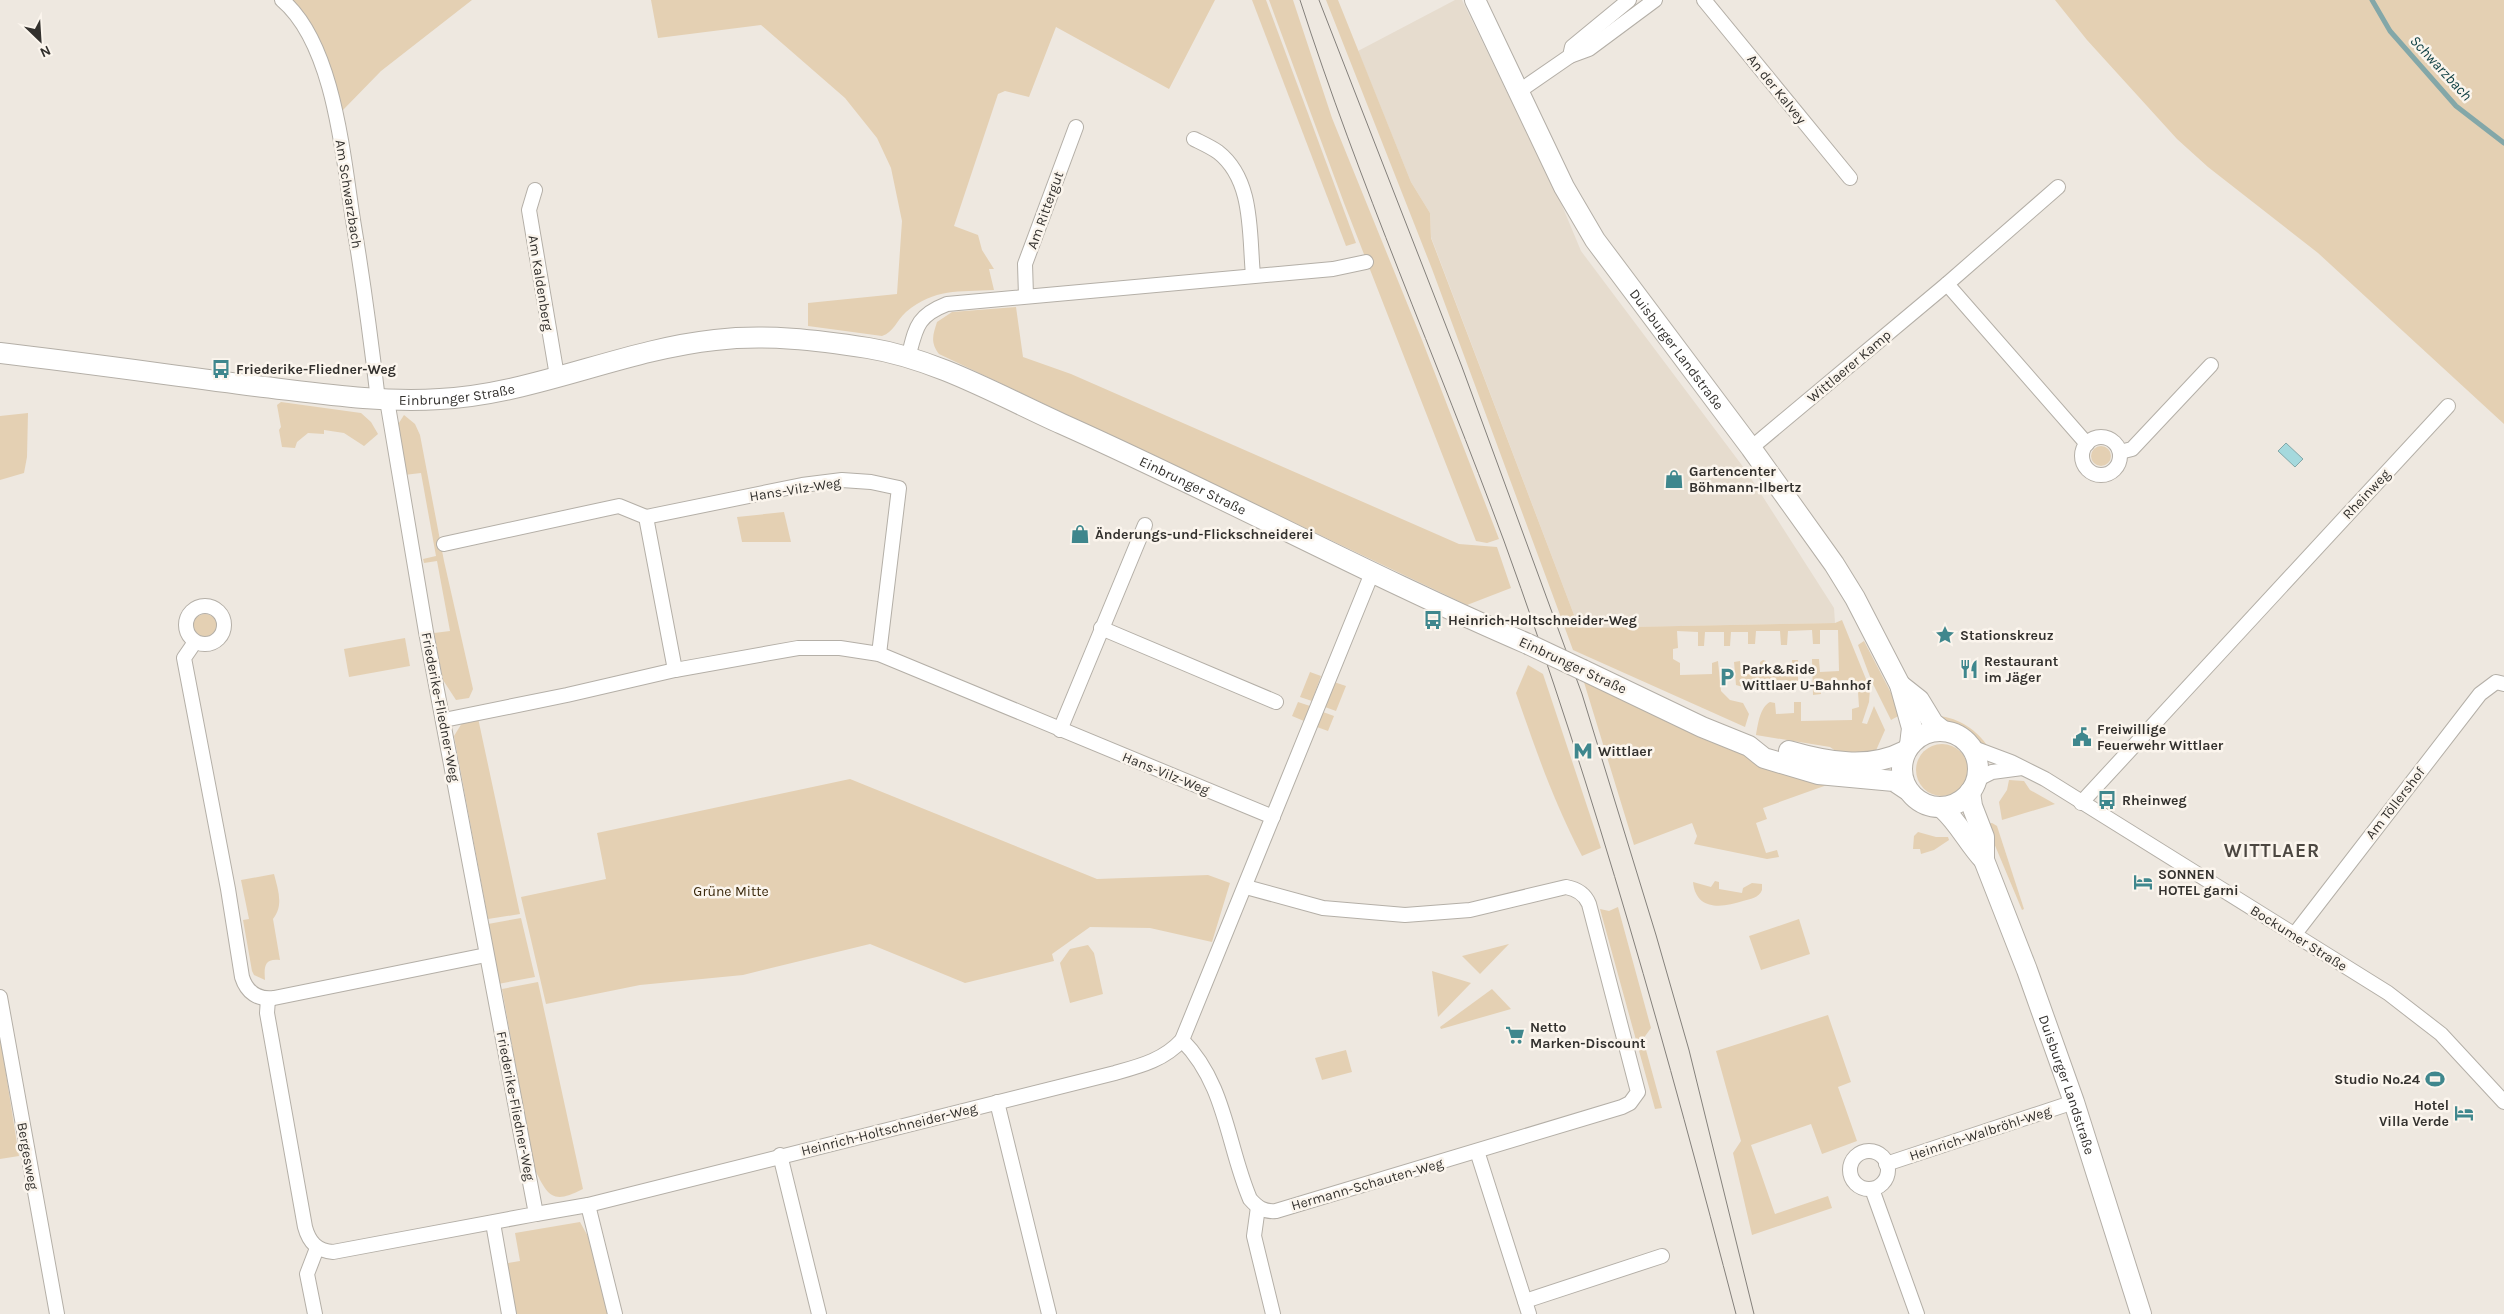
<svg xmlns="http://www.w3.org/2000/svg" width="2504" height="1314" viewBox="0 0 2504 1314" font-family="Karla,sans-serif">
<style>
.built{fill:#e6dcce}
.green{fill:#e4d0b3}
.water{fill:#a5d9dd;stroke:#83a7a8}
.lines{fill:none;stroke-linecap:round;stroke-linejoin:round}
.stream{stroke:#83a7a8;stroke-width:5}
.street-casing{stroke:#b4afa7;stroke-width:16}
.secondary-casing{stroke:#b4afa7;stroke-width:22}
.street{stroke:#fff;stroke-width:14}
.secondary{stroke:#fff;stroke-width:20}
.tram{stroke:#84807b;stroke-width:1}
.secondary-bridge-casing{stroke:#b4afa7;stroke-width:22;stroke-linecap:butt}
.secondary-bridge{stroke:#fff;stroke-width:20}
.labels{text-anchor:middle;stroke-width:5;stroke-linejoin:round;paint-order:stroke}
.street-label{font-size:14px;fill:#33312e;stroke:#fbf5ed}
.poi-label{font-size:14px;font-weight:bold;fill:#33312e;stroke:#fbf5ed;text-anchor:start}
.park-label{font-size:14px;fill:#3a280b;stroke:#fbf5ed}
.water-label{font-size:15px;font-style:italic;fill:#0c3d41;stroke:#fbf5ed}
.district-label{font-size:19px;font-weight:bold;letter-spacing:1px;fill:#4c4741;stroke:#fbf5ed}
</style>
<rect width="100%" height="100%" fill="#eee8e0"/>
<!-- built -->
<polygon class="built" points="1455,0 1462,0 1561,203 1581,251 1747,472 1834,608 1835,623 1579,628 1431,237 1430,213 1411,182 1358,51"/>
<!-- green -->
<g class="green">
<polygon points="290,0 472,0 381,71 343,110 336,111"/>
<path d="M 651,0 L 1215,0 L 1169,89 L 1056,27 L 1029,97 L 1005,91 L 998,94 L 954,226 L 978,235 L 982,250 L 994,269 L 989,269 L 994,290 C 958,292 935,288 906,312 C 896,321 894,332 882,336 L 808,326 L 808,303 L 897,294 L 902,221 L 891,168 L 877,138 L 845,98 L 761,25 L 658,38 Z"/>
<polygon points="1252,0 1266,0 1356,243 1346,246"/>
<polygon points="1269,0 1293,0 1332,118 1422,340 1499,539 1487,543 1476,541 1344,203"/>
<path d="M 1326,0 L 1338,0 L 1411,182 L 1430,213 L 1431,238 L 1579,628 L 1835,623 L 1842,620 L 1870,689 L 1869,702 L 1862,723 L 1867,724 L 1874,706 L 1885,730 L 1874,755 L 1840,754 L 1830,747 L 1756,735 C 1758,724 1760,707 1770,702 L 1775,703 L 1776,714 L 1794,713 L 1794,702 L 1801,702 L 1801,721 L 1852,720 L 1852,709 L 1859,707 L 1858,692 L 1852,690 L 1851,680 L 1821,681 L 1821,694 L 1813,695 L 1812,659 L 1819,659 L 1820,672 L 1839,671 L 1838,630 L 1820,630 L 1820,644 L 1813,644 L 1812,630 L 1788,631 L 1787,645 L 1781,645 L 1780,631 L 1756,631 L 1755,644 L 1748,644 L 1748,632 L 1731,632 L 1730,646 L 1724,646 L 1724,632 L 1705,632 L 1704,646 L 1698,646 L 1698,632 L 1677,631 L 1678,648 L 1673,649 L 1673,659 L 1680,663 L 1680,675 L 1712,674 L 1712,663 L 1718,661 L 1721,691 L 1730,700 L 1743,703 L 1749,714 L 1745,727 L 1573,650 L 1432,269 Z"/>
<polygon points="2055,0 2504,0 2504,424 2318,253 2208,167 2177,139 2087,40"/>
<path d="M 1016,307 L 1023,357 L 1071,374 L 1459,544 L 1497,547 L 1511,588 L 1467,605 L 939,354 C 930,342 933,335 937,322 L 952,312 Z"/>
<polygon points="281,402 361,413 371,422 378,434 364,446 344,433 324,430 324,434 308,433 297,442 295,448 282,447 279,430 281,427 277,405"/>
<polygon points="28,413 27,457 24,473 0,480 0,416"/>
<polygon points="404,415 415,424 420,435 444,561 473,689 469,698 456,700 443,680 434,633 450,631 437,561 424,563 423,559 436,556 421,473 404,475 397,426"/>
<circle cx="2101" cy="456" r="10"/>
<polygon points="784,512 791,542 742,542 737,517"/>
<circle cx="205" cy="626" r="12"/>
<polygon points="405,638 410,666 349,677 344,649"/>
<polygon points="1864,641 1902,714 1891,720 1872,682 1858,645"/>
<polygon points="1763,660 1766,661 1767,673 1791,673 1792,660 1798,660 1798,684 1788,685 1787,680 1748,681 1743,687 1736,685 1734,662 1740,661 1741,674 1760,674 1760,662"/>
<path d="M 1528,665 L 1543,674 L 1601,848 L 1582,856 C 1554,803 1535,748 1516,693 Z"/>
<polygon points="1310,672 1321,676 1312,701 1300,697"/>
<polygon points="1583,679 1751,758 1826,780 1827,785 1763,808 1767,819 1756,823 1766,853 1777,850 1779,857 1767,859 1694,844 1697,836 1692,823 1634,845"/>
<polygon points="1334,682 1346,686 1336,711 1325,707"/>
<polygon points="1298,702 1310,706 1304,721 1292,716"/>
<polygon points="1323,712 1334,716 1328,731 1317,727"/>
<path d="M 1939,716 C 1959,718 1977,730 1988,747 Z"/>
<polygon points="478,718 520,914 488,919 454,736 462,723"/>
<circle cx="1942" cy="770" r="26"/>
<polygon points="850,779 1097,879 1208,875 1230,883 1212,942 1150,928 1090,927 1052,954 1054,961 965,983 870,944 743,975 640,985 546,1004 521,897 606,879 597,833"/>
<polygon points="2009,780 2024,781 2030,790 2055,804 2002,820 1999,802 2007,790"/>
<polygon points="1992,823 1997,826 2024,909 2022,910 1986,824"/>
<polygon points="1918,832 1936,837 1948,837 1949,840 1934,850 1921,854 1920,849 1913,849 1914,836"/>
<path d="M 274,874 C 278,890 284,905 273,919 L 280,960 C 264,958 264,967 265,980 L 254,975 L 252,971 L 243,920 L 249,919 L 241,880 Z"/>
<path d="M 1715,881 L 1719,882 L 1719,889 L 1742,893 L 1743,888 L 1752,883 L 1762,884 L 1762,890 C 1759,898 1750,899 1743,901 C 1722,908 1696,911 1693,882 L 1711,887 Z"/>
<polygon points="1618,907 1651,1028 1643,1039 1662,1108 1655,1109 1600,909 1609,911"/>
<polygon points="521,918 535,977 498,984 488,924"/>
<polygon points="1799,919 1810,954 1761,970 1749,936"/>
<polygon points="1509,944 1480,974 1462,956"/>
<polygon points="1088,945 1094,953 1103,994 1070,1003 1060,963 1070,949"/>
<polygon points="1432,971 1471,983 1438,1017"/>
<path d="M 538,982 L 583,1189 C 552,1205 548,1196 534,1168 L 502,989 Z"/>
<polygon points="1492,989 1511,1009 1441,1029 1440,1027"/>
<polygon points="1828,1015 1851,1082 1838,1087 1857,1141 1822,1154 1811,1124 1751,1145 1775,1214 1828,1196 1832,1208 1752,1235 1733,1153 1741,1141 1716,1051"/>
<polygon points="0,1036 19,1156 0,1159"/>
<polygon points="1346,1050 1352,1072 1322,1080 1315,1058"/>
<polygon points="580,1222 595,1249 610,1314 512,1314 502,1264 520,1261 515,1233"/>
</g>
<!-- water -->
<polygon class="water" points="2286,443 2303,459 2295,467 2278,451"/>
<g class="lines">
<!-- stream -->
<polyline class="stream" points="2372,0 2390,31 2456,106 2504,143"/>
<!-- street casing -->
<g class="street-casing">
<g id="street">
<path d="M 282,0 C 334,44 343,156 353,220 C 363,280 371,340 378,400"/>
<polyline points="1704,0 1850,178"/>
<polyline points="1570,56 1589,49 1655,0"/>
<polyline points="1518,92 1570,56 1572,47 1629,0"/>
<path d="M 1194,139 C 1202,143 1211,147 1218,152 C 1254,180 1249,234 1253,275"/>
<polyline points="535,190 529,210 557,376"/>
<polyline points="1947,284 2087,444"/>
<polyline points="1026,296 1025,264 1076,127"/>
<path d="M 908,358 C 916,328 916,316 947,304 L 1333,269 L 1366,262"/>
<circle cx="2101" cy="456" r="19"/>
<polyline points="1751,448 1947,284 2058,187"/>
<polyline points="2120,452 2132,449 2211,365"/>
<polyline points="646,517 802,485 842,480 871,482 899,488 879,654"/>
<polyline points="444,544 619,506 646,517 675,670"/>
<circle cx="205" cy="625" r="19"/>
<polyline points="1101,628 1276,702"/>
<path d="M 195,642 L 184,658 L 228,889 L 242,977 C 247,993 258,1000 274,998 L 486,955"/>
<polyline points="444,720 567,695 675,670 798,648 840,648 879,654 1273,817"/>
<polyline points="1060,730 1145,525"/>
<polyline points="1971,747 2011,762 2045,779 2388,993 2441,1034 2504,1102"/>
<polyline points="1976,780 1992,772 2022,768"/>
<polyline points="2081,803 2448,406"/>
<polyline points="2294,935 2480,694 2496,682 2504,684"/>
<polyline points="0,997 57,1314"/>
<path d="M 268,999 L 267,1013 L 305,1227 C 309,1242 317,1251 333,1252 L 536,1214 L 426,632 L 387,400"/>
<path d="M 1182,1040 C 1226,1084 1227,1145 1250,1199 C 1258,1208 1264,1212 1276,1211 L 1622,1107 L 1630,1103 L 1638,1092 L 1589,904 C 1585,894 1577,889 1566,887 L 1470,910 L 1405,915 L 1323,908 L 1246,887"/>
<polyline points="997,1102 1049,1314"/>
<polyline points="1477,1151 1529,1314"/>
<circle cx="1869" cy="1170" r="19"/>
<polyline points="780,1155 819,1314"/>
<polyline points="1886,1164 2074,1102"/>
<polyline points="1872,1189 1917,1314"/>
<polyline points="588,1205 615,1314"/>
<polyline points="1258,1207 1254,1236 1273,1314"/>
<path d="M 536,1214 L 588,1205 L 1115,1073 C 1140,1066 1164,1060 1182,1040 L 1372,573"/>
<polyline points="493,1223 509,1314"/>
<polyline points="1525,1301 1662,1256"/>
<polyline points="315,1314 307,1274 317,1248"/>
</g>
</g>
<!-- secondary casing -->
<g class="secondary-casing">
<g id="secondary">
<path id="s1" d="M 1475,0 L 1564,187 L 1595,240 L 1751,448 L 1834,564 L 1855,598 L 1900,685 L 1912,728 L 1910,745"/>
<path id="s2" d="M 0,353 C 85,363 170,375 256,386 C 317,393 378,403 440,399 C 534,394 622,350 715,340 C 766,334 817,340 868,348 C 936,359 1000,396 1062,424 C 1219,494 1370,576 1528,644"/>
<polyline points="1583,670 1702,727 1749,746 1764,758 1818,774 1894,781 1906,789"/>
<polyline points="1900,685 1919,700 1933,723 1943,731"/>
<circle cx="1940" cy="769" r="38"/>
<path d="M 1789,751 C 1827,762 1869,770 1905,751"/>
<path id="s3" d="M 1970,792 L 1972,806 L 1984,837 L 1984,860 L 2027,970 L 2074,1102 L 2141,1314"/>
<path d="M 1942,808 C 1959,823 1968,843 1984,860"/>
</g>
</g>
<!-- street -->
<use href="#street" class="street"/>
<!-- secondary -->
<use href="#secondary" class="secondary"/>
<!-- tram -->
<g class="tram">
<path d="M 1300,0 C 1359,183 1437,360 1504,541 C 1596,794 1668,1054 1736,1314"/>
<polyline points="1319,0 1462,367 1582,694 1656,935 1689,1050 1754,1314"/>
</g>
<!-- secondary-bridge casing -->
<g class="secondary-bridge-casing">
<polyline id="secondary-bridge" points="1528,644 1583,670"/>
</g>
<!-- secondary-bridge -->
<use href="#secondary-bridge" class="secondary-bridge"/>
</g>
<!-- icons -->
<defs>
<g id="bus-bare" transform="scale(1.5)"><path d="M-5-6H5V4H4V6H2V4H-2V6H-4V4H-5ZM-3.5-4V0h7V-4ZM-3.5 1.2v1.5H-2V1.2ZM2 1.2v1.5H3.5V1.2Z" fill="#3f878d" stroke="#fbf5ed" stroke-width="2.5" paint-order="stroke"/></g>
<g id="shop-bare" transform="scale(1.5)"><path d="M-5-2.5h2.3a2.7 3.5 0 0 1 5.4 0H5L5.5 6h-11ZM-1.5-2.5h3a1.5 2.3 0 0 0-3 0Z" fill="#3f878d" stroke="#fbf5ed" stroke-width="2.5" paint-order="stroke"/></g>
<g id="sight-bare" transform="scale(1.5)"><path d="M0-6L1.8-2.2L6-1.7L2.9 1.2L3.7 5.4L0 3.3L-3.7 5.4L-2.9 1.2L-6-1.7L-1.8-2.2Z" fill="#3f878d" stroke="#fbf5ed" stroke-width="2.5" paint-order="stroke"/></g>
<g id="restaurant-bare" transform="scale(1.5)"><path d="M-5-6h1v4h1v-4h1v4h1v-4h1v5L-1.5 .5V6h-2V.5L-5-1ZM5-6V6H3V1.5H1.5Q1.5-4 5-6Z" fill="#3f878d" stroke="#fbf5ed" stroke-width="2.5" paint-order="stroke"/></g>
<g id="parking-bare" transform="scale(1.5)"><path d="M-3.5-5.5H1a3.5 3.5 0 0 1 0 7H-1V5.5H-3.5ZM-1-3.4V-.6H.8a1.4 1.4 0 0 0 0-2.8Z" fill="#3f878d" stroke="#fbf5ed" stroke-width="2.5" paint-order="stroke"/></g>
<g id="civic-bare" transform="scale(1.5)"><path d="M-.6-6.5H3V-4.5H.6V-3L4-1V1h2V6H-6V1h2V-1L-.6-3ZM-1.2 2.5V6h2.4V2.5Z" fill="#3f878d" stroke="#fbf5ed" stroke-width="2.5" paint-order="stroke"/></g>
<g id="metro-bare" transform="scale(1.5)"><path d="M-5.5 5V-5H-3L0 0L3-5H5.5V5H3V-.5L0 4L-3-.5V5Z" fill="#3f878d" stroke="#fbf5ed" stroke-width="2.5" paint-order="stroke"/></g>
<g id="hotel-bare" transform="scale(1.5)"><path d="M-6-4.5h1.5V1H6V5H4.5V3h-9V5H-6ZM-4 0a1.8 1.8 0 1 1 3.6 0ZM.5 0V-2.5h3Q6-2.5 6 0Z" fill="#3f878d" stroke="#fbf5ed" stroke-width="2.5" paint-order="stroke"/></g>
<g id="supermarket-bare" transform="scale(1.5)"><path d="M-6-5.5h2.5l.6 2H6L4.5 2H-2.5L-4.4-4H-6ZM-1.5 3.2a1.3 1.3 0 1 0 .1 0ZM3 3.2a1.3 1.3 0 1 0 .1 0Z" fill="#3f878d" stroke="#fbf5ed" stroke-width="2.5" paint-order="stroke"/></g>
<g id="stadium-bare" transform="scale(1.5)"><path d="M0-5a6.5 5 0 1 0 0 10a6.5 5 0 1 0 0-10ZM-3.5-1.8h7v3.6h-7Z" fill="#3f878d" stroke="#fbf5ed" stroke-width="2.5" paint-order="stroke"/></g>
</defs>
<g fill-rule="evenodd">
<use href="#bus-bare" x="221" y="369"/>
<use href="#shop-bare" x="1674" y="479"/>
<use href="#shop-bare" x="1080" y="534"/>
<use href="#bus-bare" x="1433" y="620"/>
<use href="#sight-bare" x="1945" y="635"/>
<use href="#restaurant-bare" x="1969" y="669"/>
<use href="#parking-bare" x="1727" y="677"/>
<use href="#civic-bare" x="2082" y="737"/>
<use href="#metro-bare" x="1583" y="751"/>
<use href="#bus-bare" x="2107" y="800"/>
<use href="#hotel-bare" x="2143" y="882"/>
<use href="#supermarket-bare" x="1515" y="1035"/>
<use href="#stadium-bare" x="2435" y="1079"/>
<use href="#hotel-bare" x="2464" y="1113"/>
</g>
<g class="labels">
<!-- street labels -->
<g class="street-label">
<text transform="translate(1777 89) rotate(51)" y="5">An der Kalvey</text>
<text transform="translate(349 194) rotate(81)" y="5">Am Schwarzbach</text>
<text transform="translate(1045 210) rotate(-70)" y="5">Am Rittergut</text>
<text transform="translate(541 283) rotate(81)" y="5">Am Kaldenberg</text>
<text dy="5" stroke="none"><textPath href="#s1" startOffset="405">Duisburger Landstraße</textPath></text>
<text transform="translate(1849 366) rotate(-40)" y="5">Wittlaerer Kamp</text>
<text dy="5" stroke="none"><textPath href="#s2" startOffset="460">Einbrunger Straße</textPath></text>
<text dy="5" stroke="none"><textPath href="#s2" startOffset="1232">Einbrunger Straße</textPath></text>
<text transform="translate(795 489) rotate(-9)" y="5">Hans-Vilz-Weg</text>
<text transform="translate(2366 494) rotate(-47)" y="5">Rheinweg</text>
<text transform="translate(1573 665) rotate(25)" y="5">Einbrunger Straße</text>
<text transform="translate(441 707) rotate(79)" y="5">Friederike-Fliedner-Weg</text>
<text transform="translate(1166 773) rotate(22)" y="5">Hans-Vilz-Weg</text>
<text transform="translate(2395 803) rotate(-52)" y="5">Am Töllershof</text>
<text transform="translate(2299 938) rotate(32)" y="5">Bockumer Straße</text>
<text dy="5" stroke="none"><textPath href="#s3" startOffset="310">Duisburger Landstraße</textPath></text>
<text transform="translate(516 1106) rotate(79)" y="5">Friederike-Fliedner-Weg</text>
<text transform="translate(889 1129) rotate(-14)" y="5">Heinrich-Holtschneider-Weg</text>
<text transform="translate(1980 1133) rotate(-18)" y="5">Heinrich-Walbröhl-Weg</text>
<text transform="translate(28 1156) rotate(80)" y="5">Bergesweg</text>
<text transform="translate(1367 1184) rotate(-16)" y="5">Hermann-Schauten-Weg</text>
</g>
<!-- poi labels -->
<g class="poi-label">
<text x="236" y="374">Friederike-Fliedner-Weg</text>
<text x="1689" y="476">Gartencenter<tspan x="1689" dy="16">Böhmann-Ilbertz</tspan></text>
<text x="1095" y="539">Änderungs-und-Flickschneiderei</text>
<text x="1448" y="625">Heinrich-Holtschneider-Weg</text>
<text x="1960" y="640">Stationskreuz</text>
<text x="1984" y="666">Restaurant<tspan x="1984" dy="16">im Jäger</tspan></text>
<text x="1742" y="674">Park&amp;Ride<tspan x="1742" dy="16">Wittlaer U-Bahnhof</tspan></text>
<text x="2097" y="734">Freiwillige<tspan x="2097" dy="16">Feuerwehr Wittlaer</tspan></text>
<text x="1598" y="756">Wittlaer</text>
<text x="2122" y="805">Rheinweg</text>
<text x="2158" y="879">SONNEN<tspan x="2158" dy="16">HOTEL garni</tspan></text>
<text x="1530" y="1032">Netto<tspan x="1530" dy="16">Marken-Discount</tspan></text>
<text x="2420" y="1084" text-anchor="end">Studio No.24</text>
<text x="2449" y="1110" text-anchor="end">Hotel<tspan x="2449" dy="16">Villa Verde</tspan></text>
</g>
<!-- park labels -->
<g class="park-label">
<text x="731" y="896">Grüne Mitte</text>
</g>
<!-- water labels -->
<g class="water-label">
<text transform="translate(2441 68) rotate(47)" y="5">Schwarzbach</text>
</g>
<!-- district labels -->
<g class="district-label">
<text x="2272" y="857">WITTLAER</text>
</g>
</g>
<!-- north arrow -->
<g transform="translate(40 40) rotate(155)" stroke="#fbf5ed" stroke-width="4" paint-order="stroke">
<path d="M0-4L9 19L0 12L-9 19Z" fill="#33312e"/>
<text y="-8" font-size="14" font-weight="bold" text-anchor="middle" fill="#33312e">N</text>
</g>
</svg>
